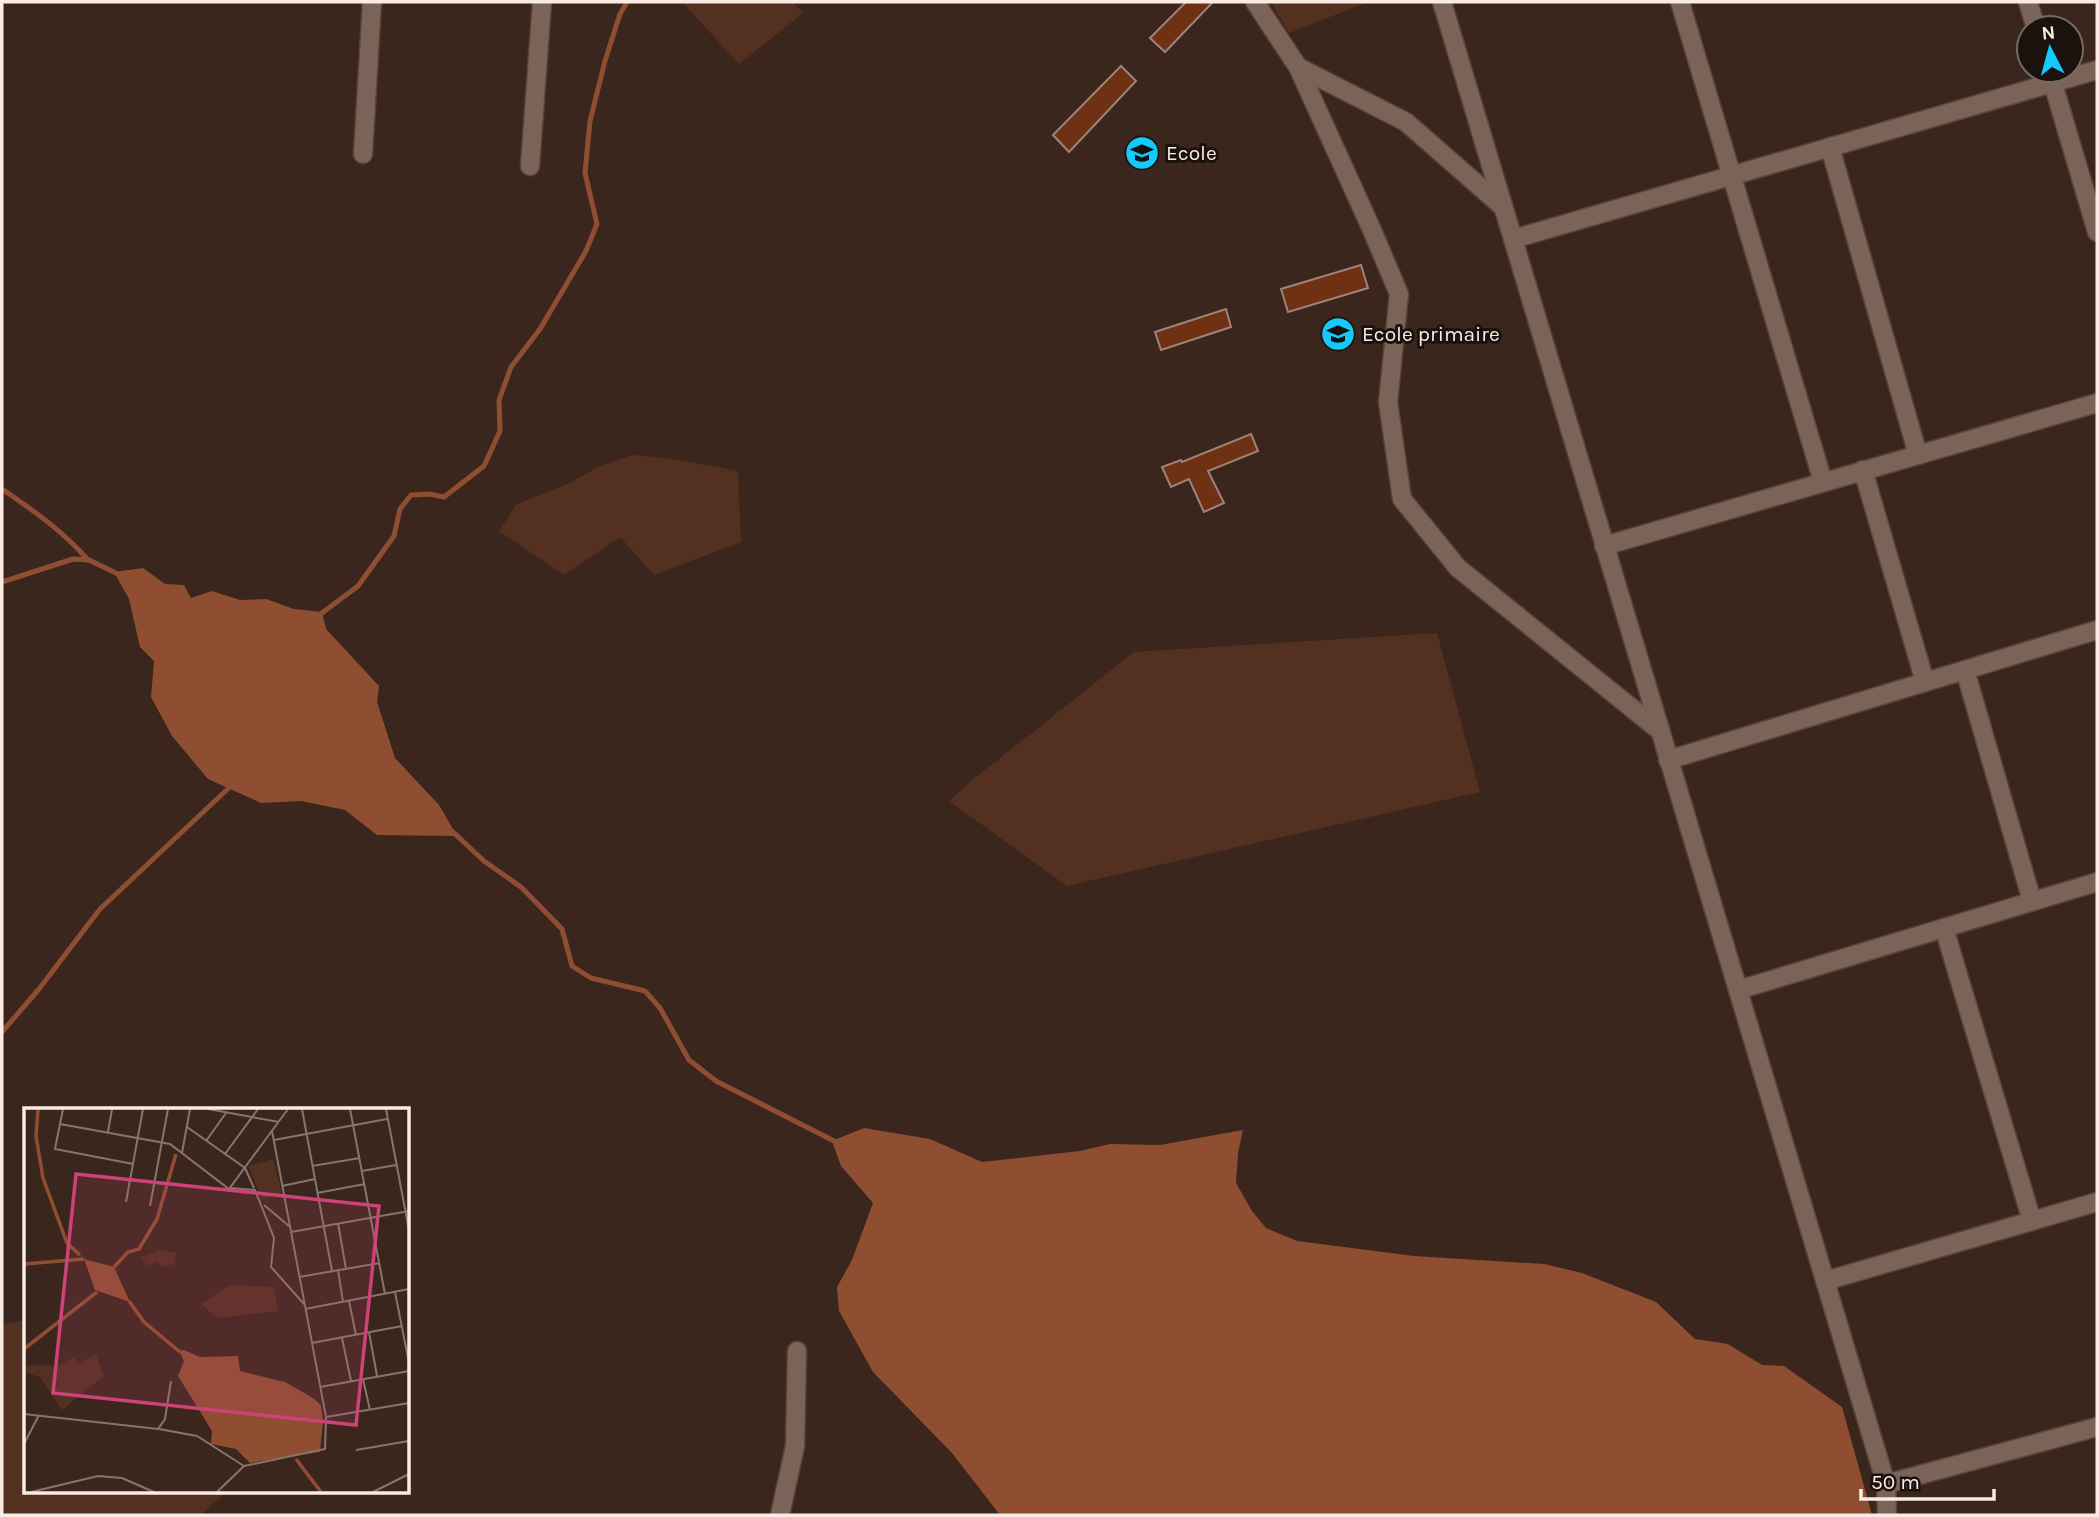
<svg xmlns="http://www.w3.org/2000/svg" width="2099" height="1517" viewBox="0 0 2099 1517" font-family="Karla,sans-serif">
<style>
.green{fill:#543020}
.water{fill:#8f4e32}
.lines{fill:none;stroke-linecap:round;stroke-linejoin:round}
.stream{stroke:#8f4e32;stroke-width:5}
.building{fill:#6e3113;stroke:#9e8378;stroke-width:2}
.minor-casing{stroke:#56433c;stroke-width:21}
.minor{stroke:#7b6358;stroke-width:18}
.labels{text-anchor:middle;stroke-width:6;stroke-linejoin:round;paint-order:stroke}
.poi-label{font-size:21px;fill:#faebe5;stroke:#1b120e;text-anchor:start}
.inset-river{fill:none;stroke:#8f4e32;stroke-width:3.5}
.inset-road{fill:none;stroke:#87756d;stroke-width:2}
.view{fill:#cd4277;fill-opacity:0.15;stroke:#cd4277;stroke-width:3.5}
.inset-edge{fill:none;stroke:#faebe5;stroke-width:3.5}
</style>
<rect width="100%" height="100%" fill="#3b261d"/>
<!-- green -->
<g class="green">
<polygon points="682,2 792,2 803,13 739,64"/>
<polygon points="1271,2 1368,2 1289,33"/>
<polygon points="633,455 679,460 738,471 741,542 654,575 620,537 564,575 499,531 517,504 568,484 600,466"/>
<polygon points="1437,633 1480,792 1067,886 949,801 971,781 1134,652"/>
<polygon points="26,1320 26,1491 227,1491 201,1515 2,1515 2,1325"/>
</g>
<!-- water -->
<g class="water">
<polygon points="143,568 165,584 184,585 191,598 212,591 240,600 266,599 294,609 322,612 326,629 379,686 377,702 395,758 439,805 457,836 377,835 345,810 301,801 261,803 208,779 172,736 151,697 154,661 140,647 129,599 114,572"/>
<polygon points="864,1128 930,1139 982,1162 1080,1151 1110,1144 1160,1145 1243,1130 1238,1153 1236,1183 1252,1211 1266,1228 1297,1241 1414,1256 1544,1264 1582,1273 1656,1302 1695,1339 1728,1344 1762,1365 1784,1366 1842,1407 1872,1515 1000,1515 952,1453 873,1372 839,1311 837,1287 852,1260 873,1203 841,1166 832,1141"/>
</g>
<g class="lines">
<!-- stream -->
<g class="stream">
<path d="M 2,489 C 34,511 63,531 88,560"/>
<polyline points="2,582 73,559 89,560 118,574"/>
<polyline points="318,616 358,586 394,536 400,509 411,495 429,494 444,497 484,466 500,431 499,400 511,367 540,329 586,251 597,224 585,173 590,121 605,61 620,14 627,2"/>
<polyline points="453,832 484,861 521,887 562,929 572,966 591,978 645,991 660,1008 689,1060 716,1081 838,1143"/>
<polyline points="2,1032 39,989 100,909 233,784"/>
</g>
</g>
<!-- building -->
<g class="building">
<polygon points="1186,2 1213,2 1165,52 1150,38"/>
<polygon points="1121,66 1136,81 1069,152 1053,135"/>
<polygon points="1361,265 1368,288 1288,312 1281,289"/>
<polygon points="1226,309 1231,327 1161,350 1155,332"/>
<polygon points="1251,434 1258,451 1208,471 1224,503 1204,512 1189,479 1171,487 1162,467 1181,460 1182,462"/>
</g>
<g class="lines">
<!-- minor casing -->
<g class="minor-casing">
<g id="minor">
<polyline points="1255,2 1298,67 1372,230 1399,294 1388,402 1402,499 1458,568 1659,730"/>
<polyline points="1442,2 1886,1484 1887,1515"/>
<polyline points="1680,2 1823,482"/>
<polyline points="2028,2 2036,28"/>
<polyline points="1298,67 1406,122 1503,207"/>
<polyline points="2049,70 2097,232"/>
<polyline points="1830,147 1918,455"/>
<polyline points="363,154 372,2"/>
<polyline points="530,166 542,2"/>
<polyline points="1513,239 2097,70"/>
<polyline points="1863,470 1925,682"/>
<polyline points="1604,546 2097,403"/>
<polyline points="1965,670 2032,901"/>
<polyline points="1668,760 2097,630"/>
<polyline points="1944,928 2032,1221"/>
<polyline points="1738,990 2097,882"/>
<polyline points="1825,1281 2097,1202"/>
<polyline points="1886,1484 2097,1427"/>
<polyline points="780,1515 795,1446 797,1351"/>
</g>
</g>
<!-- minor -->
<use href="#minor" class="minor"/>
</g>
<!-- icons -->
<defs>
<g id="school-disc" transform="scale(1.75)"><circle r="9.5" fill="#13cafb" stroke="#1b120e"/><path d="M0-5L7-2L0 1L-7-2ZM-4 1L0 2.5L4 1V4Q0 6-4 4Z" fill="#111"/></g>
</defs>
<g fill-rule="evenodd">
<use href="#school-disc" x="1142" y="153"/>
<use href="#school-disc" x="1338" y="334"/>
</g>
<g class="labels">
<!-- poi labels -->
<g class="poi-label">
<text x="1166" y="160">Ecole</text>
<text x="1362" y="341">Ecole primaire</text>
</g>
</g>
<!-- overview -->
<g transform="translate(24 1108)">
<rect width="385" height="385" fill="#3b261d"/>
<path d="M 249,51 L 258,85 L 238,91 L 224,58 ZM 137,142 L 152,145 L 151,156 L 138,159 L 134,153 L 125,158 L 116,150 ZM 206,177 L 250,179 L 254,203 L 193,210 L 177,196 ZM 72,247 L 80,268 L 38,302 L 16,269 L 0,264 L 0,258 L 36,257 L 50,249 L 54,255 Z" fill="#543020"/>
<path d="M 60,151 L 90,159 L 106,194 L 71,182 ZM 160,242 L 176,249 L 214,248 L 216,263 L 261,274 L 289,290 L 297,297 L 299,313 L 296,344 L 226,355 L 212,341 L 187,336 L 188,323 L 154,268 L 160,253 L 155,243 Z" fill="#8f4e32"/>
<path class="inset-river" d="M 14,1 L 12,28 L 19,70 L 43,135 L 56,147M 0,156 L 60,151M 90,159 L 104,144 L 115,141 L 133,111 L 152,46M 105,193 L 120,214 L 156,244M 0,241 L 73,184M 272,351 L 297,384"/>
<path class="inset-road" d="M 39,1 L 31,41 L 109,56M 184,1 L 255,14M 278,1 L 308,163M 326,1 L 361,186M 362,1 L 385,122M 36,16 L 146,36 L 205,81 L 264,1M 163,19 L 221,60 L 230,80M 84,24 L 88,1M 250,32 L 363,11M 182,33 L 202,5M 158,45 L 166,1M 201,46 L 234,1M 288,58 L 336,50M 338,63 L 372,57M 258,78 L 291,71M 206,80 L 231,82 L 250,130 L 247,159 L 280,196M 293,85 L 341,76M 102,94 L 119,1M 240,97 L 265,118M 126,98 L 144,1M 314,115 L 322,161M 267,124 L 385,103M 314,162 L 319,194M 275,169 L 356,155M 371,184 L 385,255M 325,193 L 332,227M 281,201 L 385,181M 345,224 L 353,268M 318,230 L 327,273M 288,235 L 378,218M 339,271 L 346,302M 296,279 L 385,263M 0,306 L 134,321 L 141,311 L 147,273M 302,309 L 385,295M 135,321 L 173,328 L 220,358M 0,336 L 15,307M 332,342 L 385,333M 7,384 L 74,368 L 98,370 L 130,384M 193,384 L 220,358 L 301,341 L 302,309 L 248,23M 349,384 L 385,366"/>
<path class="view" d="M 52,66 L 355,98 L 332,317 L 29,285 Z"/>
<rect width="385" height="385" class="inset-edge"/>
</g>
<!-- border -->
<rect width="2099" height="1517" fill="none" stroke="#faebe5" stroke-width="7"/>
<!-- north arrow -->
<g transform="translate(2050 49) rotate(354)"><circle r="33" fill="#1b120e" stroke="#746964" stroke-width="2"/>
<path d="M0-5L12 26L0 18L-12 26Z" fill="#13cafb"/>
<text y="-10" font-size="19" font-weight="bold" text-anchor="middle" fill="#faebe5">N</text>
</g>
<!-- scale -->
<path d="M1861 1489v10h133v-10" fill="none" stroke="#faebe5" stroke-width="3.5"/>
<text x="1871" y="1489" font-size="21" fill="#faebe5" stroke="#1b120e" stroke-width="5" paint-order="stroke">50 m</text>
</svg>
